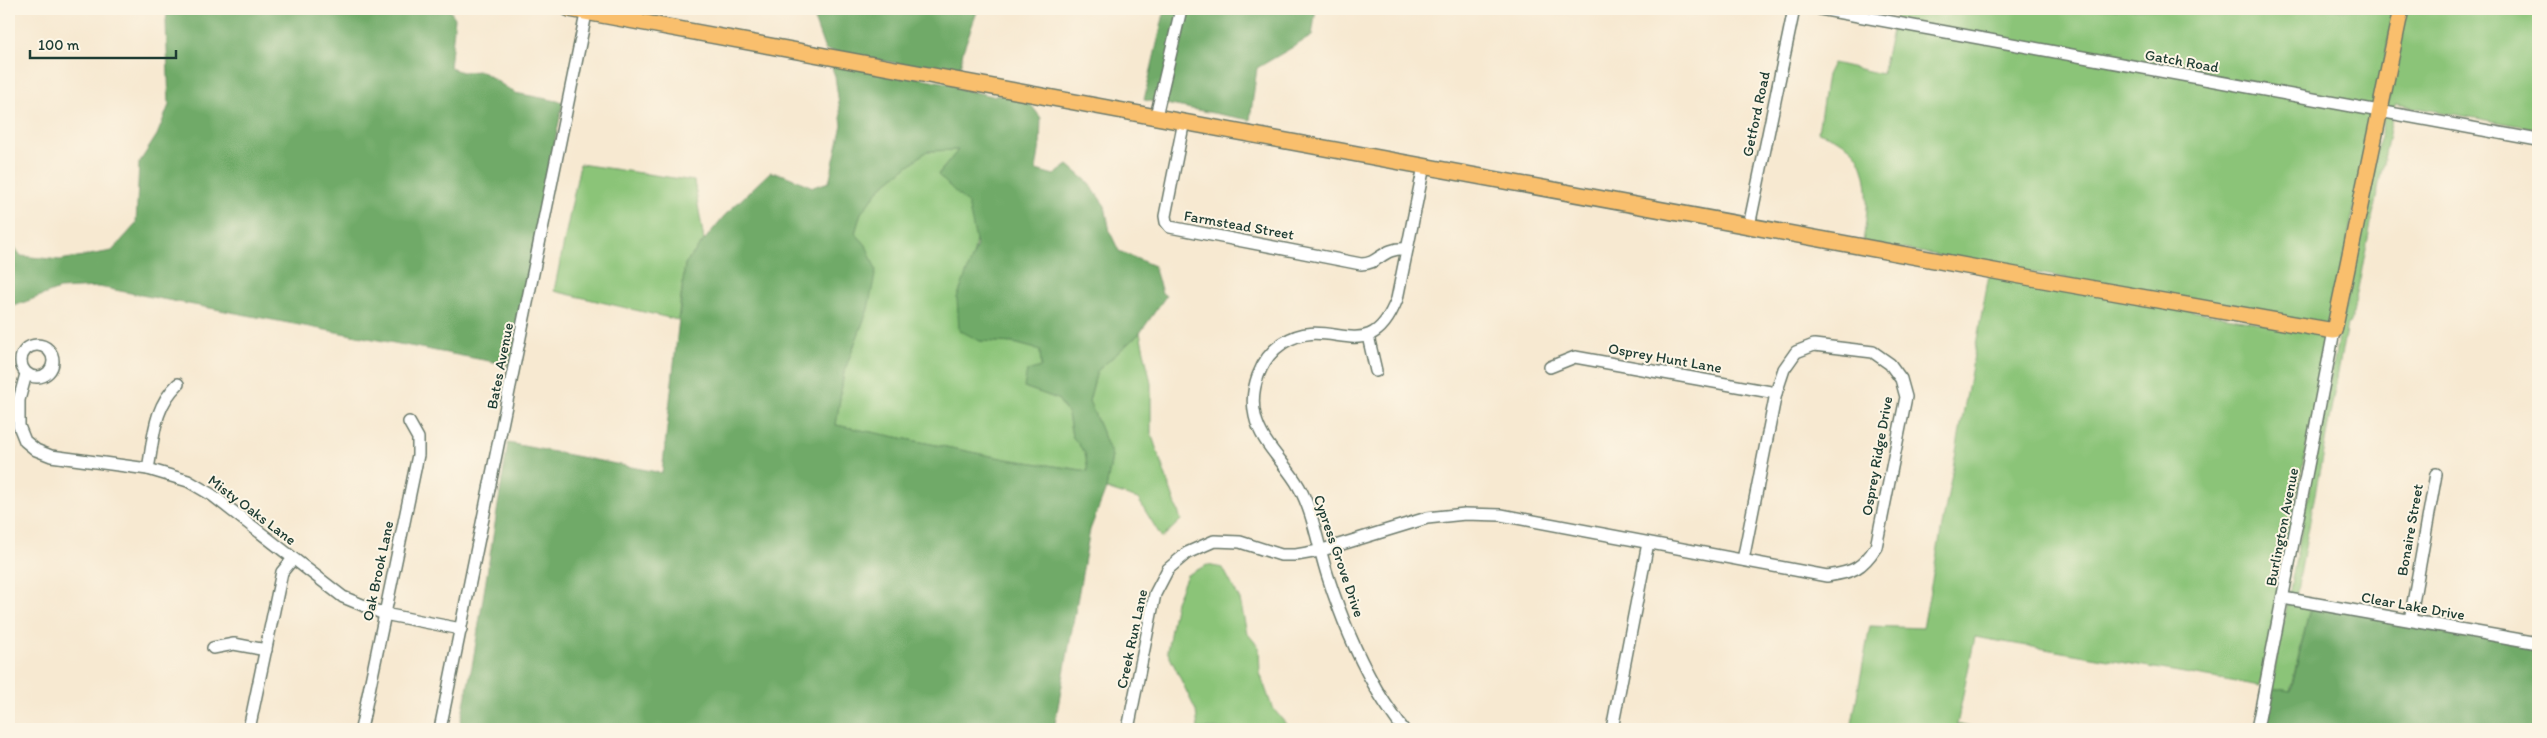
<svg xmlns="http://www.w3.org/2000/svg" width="2547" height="738" viewBox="0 0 2547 738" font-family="Itim,sans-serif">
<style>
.green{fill:#8bc478;stroke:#558056}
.forest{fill:#70aa68;stroke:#48744e;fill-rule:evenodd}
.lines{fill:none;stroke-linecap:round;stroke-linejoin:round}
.minor-casing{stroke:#6b796b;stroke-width:14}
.major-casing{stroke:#6b796b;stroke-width:18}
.minor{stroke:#fff;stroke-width:11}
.major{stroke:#f9bf6d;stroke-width:15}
.labels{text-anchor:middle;stroke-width:4;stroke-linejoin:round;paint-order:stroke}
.street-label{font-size:15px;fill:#1f3d34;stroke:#fcf5e5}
</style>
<rect width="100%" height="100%" fill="#fcf5e5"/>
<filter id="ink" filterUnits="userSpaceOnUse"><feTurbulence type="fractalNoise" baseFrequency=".02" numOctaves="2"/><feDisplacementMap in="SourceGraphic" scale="10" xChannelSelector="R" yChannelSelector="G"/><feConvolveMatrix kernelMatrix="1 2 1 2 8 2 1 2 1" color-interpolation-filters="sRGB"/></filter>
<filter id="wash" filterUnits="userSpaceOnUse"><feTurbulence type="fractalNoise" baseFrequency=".0096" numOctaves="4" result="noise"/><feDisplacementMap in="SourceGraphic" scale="20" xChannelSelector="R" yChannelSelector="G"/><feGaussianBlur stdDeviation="1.12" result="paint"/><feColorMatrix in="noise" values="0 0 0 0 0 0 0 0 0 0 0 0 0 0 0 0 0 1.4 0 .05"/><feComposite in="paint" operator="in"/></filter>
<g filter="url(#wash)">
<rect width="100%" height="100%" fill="#f7e9d1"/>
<!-- green -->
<g class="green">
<path d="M 1876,9 L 2395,9 L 2330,325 L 1863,242 C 1867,215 1872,182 1858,157 C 1850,143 1832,137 1818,132 L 1827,75 L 1833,63 L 1882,74 L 1896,13 Z"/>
<polygon points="2407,9 2538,9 2538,129 2395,104 2351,323 2347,324 2295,601 2311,604 2290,691 2271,688 2341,324"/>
<path d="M 959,150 L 938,174 C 946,182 964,196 969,205 C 985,238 970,267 957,298 L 980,341 L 1014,343 L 1040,350 L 1041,367 L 1024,387 L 1058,399 L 1068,414 L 1072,436 L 1085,453 L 1089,471 L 1006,459 L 836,425 L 844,372 L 868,309 L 866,245 L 855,233 L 861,213 L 881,187 L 927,151 Z"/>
<polygon points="580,164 694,181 704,240 685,264 678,320 554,291"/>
<polygon points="1989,275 2328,335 2260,686 1975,637 1957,724 1977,729 1851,729 1870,626 1923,628"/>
<polygon points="1140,333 1151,383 1151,433 1181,520 1162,538 1138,499 1106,489 1112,456 1089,401 1097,371"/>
<polygon points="1207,565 1223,568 1240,600 1247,633 1259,647 1260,673 1272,707 1290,729 1198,729 1196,711 1167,651 1176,601 1187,575"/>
</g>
<!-- forest -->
<g class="forest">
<polygon points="168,9 449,9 455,18 450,68 462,72 481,71 515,93 563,102 510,365 99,287 59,289 9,308 9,239 21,256 60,260 112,251 136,224 139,163 157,135 169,105 166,21"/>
<polygon points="820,9 978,9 963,51 959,75 825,50 815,22"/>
<polygon points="1165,9 1316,9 1312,36 1257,68 1250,120 1144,100"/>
<path d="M 829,60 L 957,85 L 956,88 L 993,96 L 1010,95 L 1028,101 L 1041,118 L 1040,145 L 1036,170 L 1054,175 L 1068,165 L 1088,182 L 1105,206 L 1110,232 L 1119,251 L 1154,266 L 1162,293 L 1166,296 L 1140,333 L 1097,371 L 1089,401 L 1112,456 L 1106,489 L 1090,530 L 1054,729 L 459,729 L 473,661 L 508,443 L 662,473 L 685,264 L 724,216 L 770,172 L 784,175 L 813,187 L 829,182 L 842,125 L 835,76 ZM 958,150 L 938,175 L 968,204 L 977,245 L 957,298 L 959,330 L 980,341 L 1014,343 L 1040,350 L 1041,367 L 1027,371 L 1024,387 L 1058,399 L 1068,414 L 1072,436 L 1085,453 L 1088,471 L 1006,459 L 836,425 L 844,372 L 868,309 L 876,270 L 866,245 L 855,233 L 861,213 L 881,187 L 927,151 Z"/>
<polygon points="2311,604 2538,643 2538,729 2263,729 2271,688 2291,691"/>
</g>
</g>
<g filter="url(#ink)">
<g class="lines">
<!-- minor casing -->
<g class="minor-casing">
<g id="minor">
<polyline points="1820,9 2538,140"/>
<polyline points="1156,116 1181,9"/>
<path d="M 1184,121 L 1165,216 L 1166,222 L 1170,227 L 1361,264 C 1380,264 1382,247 1407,249"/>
<polyline points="1749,226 1794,9"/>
<polyline points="1368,336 1376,371"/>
<circle cx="37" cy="361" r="16"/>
<polyline points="1550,367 1575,357 1776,393"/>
<polyline points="26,374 19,400 19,426 25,441 36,450 51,456 148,469 188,481 212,495 343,597 384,614 461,629"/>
<path d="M 148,469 C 154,437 153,408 178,384"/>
<polyline points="2283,598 2538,643"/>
<polyline points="2410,620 2436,474"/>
<polyline points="213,648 234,644 266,650"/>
<polyline points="249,729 282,572 292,560"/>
<polyline points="361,729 418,455 418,438 409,422"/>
<polyline points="440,729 587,9"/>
<path d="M 1128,729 L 1155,594 L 1168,569 L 1187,553 L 1214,541 L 1240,542 L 1281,555 L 1296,555 L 1319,551 L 1427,518 L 1465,514 L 1501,515 L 1827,576 C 1853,572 1862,569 1876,547 L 1906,397 L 1901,379 L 1890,364 L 1873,352 L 1814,345 L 1796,352 L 1784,369 L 1776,393 L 1743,560"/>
<path d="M 1403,729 C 1393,715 1382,700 1374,685 C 1355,651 1340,614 1328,577 C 1318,547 1314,514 1299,487 C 1286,463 1261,444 1255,416 C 1249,390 1260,358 1283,343 C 1330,312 1369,372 1397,299 L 1424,166"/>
<polyline points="1612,729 1648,543"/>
<polyline points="2257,729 2334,331"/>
</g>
</g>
<!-- major casing -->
<g class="major-casing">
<polyline id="major" points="569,9 2032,278 2334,331 2401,9"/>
</g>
<!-- minor -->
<use href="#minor" class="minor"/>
<!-- major -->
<use href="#major" class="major"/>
</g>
</g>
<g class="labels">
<!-- street labels -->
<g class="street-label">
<text transform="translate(2182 61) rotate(10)" y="5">Gatch Road</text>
<text transform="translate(1756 114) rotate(-78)" y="5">Getford Road</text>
<text transform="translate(1239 225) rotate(10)" y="5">Farmstead Street</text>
<text transform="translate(1665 358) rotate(10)" y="5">Osprey Hunt Lane</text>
<text transform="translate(500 366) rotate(-79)" y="5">Bates Avenue</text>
<text transform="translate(1877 456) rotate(-80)" y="5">Osprey Ridge Drive</text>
<text transform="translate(252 510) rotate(37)" y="5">Misty Oaks Lane</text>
<text transform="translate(2282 527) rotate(-79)" y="5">Burlington Avenue</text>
<text transform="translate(2410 530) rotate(-80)" y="5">Bonaire Street</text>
<text transform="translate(1339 556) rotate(71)" y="5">Cypress Grove Drive</text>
<text transform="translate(378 571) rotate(-78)" y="5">Oak Brook Lane</text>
<text transform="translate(2413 606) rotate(10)" y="5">Clear Lake Drive</text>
<text transform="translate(1132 639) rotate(-78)" y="5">Creek Run Lane</text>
</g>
</g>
<!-- margin -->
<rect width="2547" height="738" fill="none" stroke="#fcf5e5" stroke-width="30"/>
<!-- scale -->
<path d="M30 50v8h146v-8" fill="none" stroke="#1f3d34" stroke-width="2.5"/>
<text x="38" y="50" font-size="15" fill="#1f3d34" stroke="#fcf5e5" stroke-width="4" paint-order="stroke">100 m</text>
</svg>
